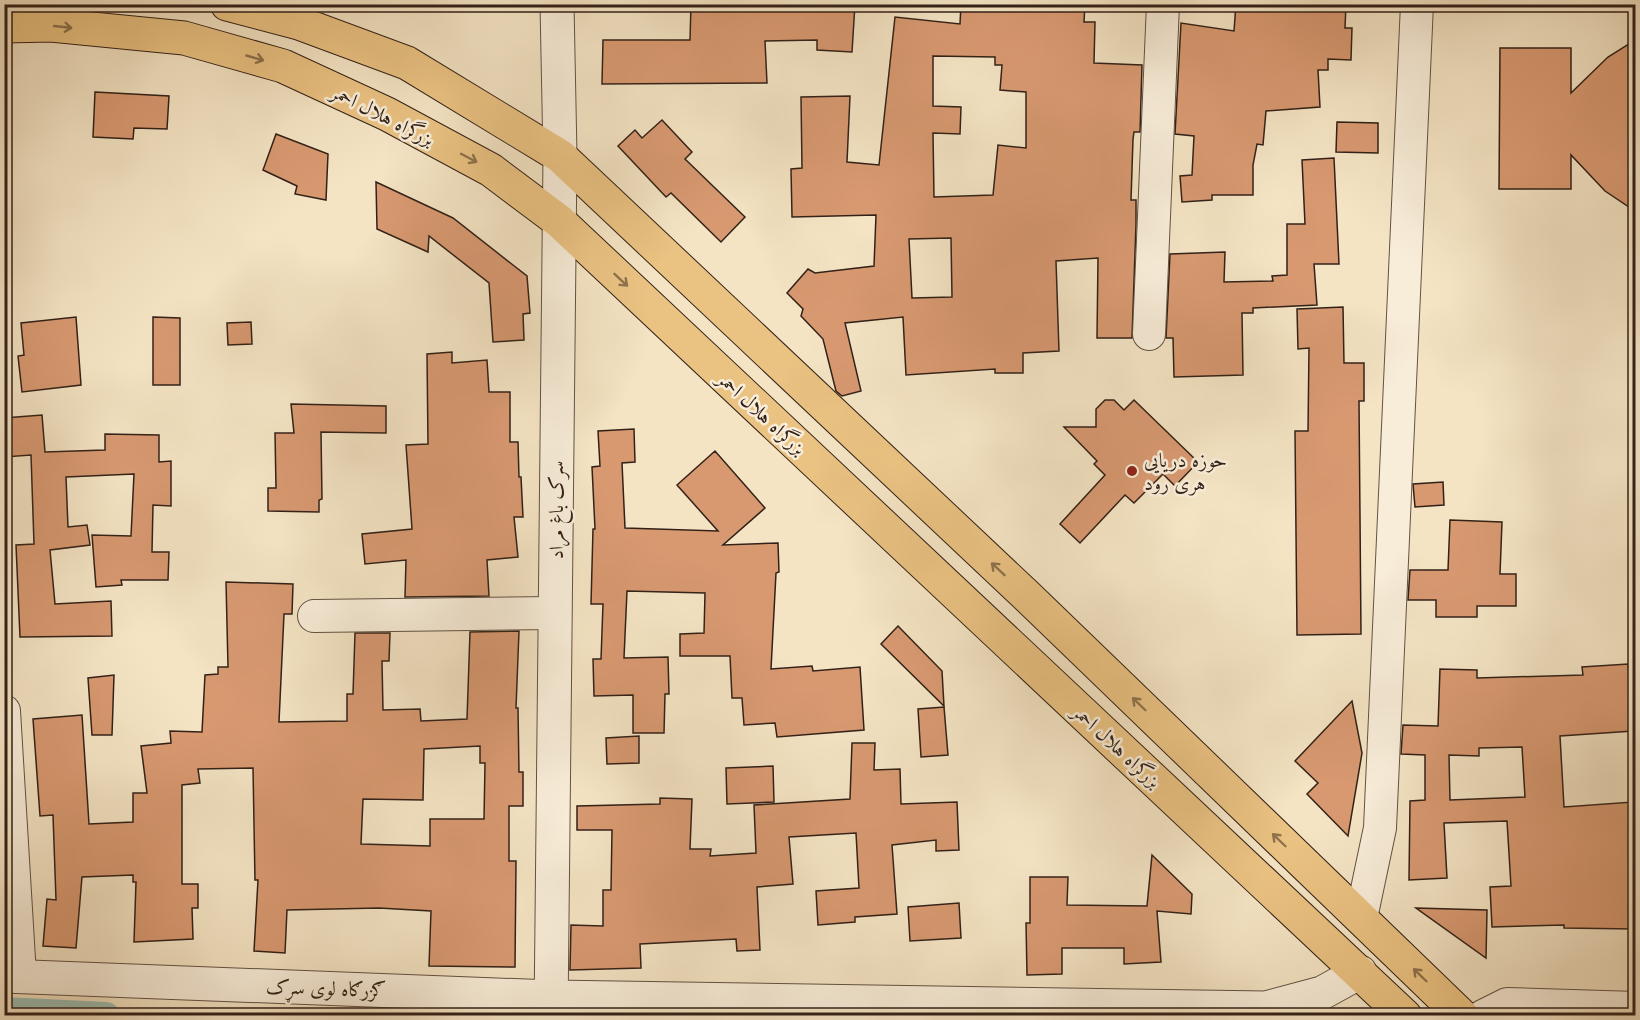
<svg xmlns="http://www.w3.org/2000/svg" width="1640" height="1020" viewBox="0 0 1640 1020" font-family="Cardo,Amiri,serif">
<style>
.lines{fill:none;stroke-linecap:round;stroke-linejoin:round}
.canal{stroke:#9cbfb4;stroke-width:28}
.building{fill:#d89971;stroke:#322118;stroke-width:1.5;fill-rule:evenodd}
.minor-casing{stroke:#625243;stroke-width:34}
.tertiary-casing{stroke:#625243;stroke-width:35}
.trunk-casing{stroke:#322118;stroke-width:35}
.minor{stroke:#f8edd9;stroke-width:32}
.tertiary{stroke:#f8edd9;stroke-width:33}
.trunk{stroke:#eac282;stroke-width:33}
.oneway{stroke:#8e724d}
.poi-dot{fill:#8f2418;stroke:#f8edd9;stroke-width:2}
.labels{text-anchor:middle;stroke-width:5;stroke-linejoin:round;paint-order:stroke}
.street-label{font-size:20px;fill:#322118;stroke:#f8edd9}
.poi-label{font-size:20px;fill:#322118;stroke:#f8edd9;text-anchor:start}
</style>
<rect width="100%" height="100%" fill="#f4e4c4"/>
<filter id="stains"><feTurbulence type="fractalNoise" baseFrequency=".00333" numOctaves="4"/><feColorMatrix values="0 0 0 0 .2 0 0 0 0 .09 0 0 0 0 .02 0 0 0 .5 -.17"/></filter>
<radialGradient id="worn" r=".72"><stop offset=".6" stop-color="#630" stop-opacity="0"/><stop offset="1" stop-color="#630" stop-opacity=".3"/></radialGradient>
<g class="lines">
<!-- canal -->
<polyline class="canal" points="4,1011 106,1016"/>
</g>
<!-- building -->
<g class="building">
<polygon points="691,4 855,4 852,52 817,50 817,40 765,41 767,83 602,84 603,40 690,40"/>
<path d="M 961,4 L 1085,4 L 1084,22 L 1095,22 L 1094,63 L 1142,65 L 1140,132 L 1134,132 L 1133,139 L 1131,200 L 1136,200 L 1136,224 L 1132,338 L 1097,338 L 1098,258 L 1056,261 L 1059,351 L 1023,353 L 1023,373 L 995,373 L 995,369 L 906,375 L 903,317 L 845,323 L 861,391 L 842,396 L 836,391 L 823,339 L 801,316 L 803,309 L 787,293 L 808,269 L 815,273 L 874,266 L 876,215 L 792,217 L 791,169 L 802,168 L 801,97 L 850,96 L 847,162 L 879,165 L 895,17 L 960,24 ZM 933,56 L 995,57 L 995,65 L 1002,65 L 1000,90 L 1026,92 L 1026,148 L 998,145 L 993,195 L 934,197 L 933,133 L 960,134 L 961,107 L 933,106 ZM 951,238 L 952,297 L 912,298 L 909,239 Z"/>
<polygon points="1236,4 1346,4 1345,28 1352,28 1351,60 1328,59 1328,70 1318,70 1320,107 1266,111 1263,145 1257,144 1253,165 1253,195 1212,195 1212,200 1182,202 1180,176 1192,175 1194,136 1175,134 1181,23 1234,31"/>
<polygon points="1635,40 1635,211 1605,191 1571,155 1571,189 1499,189 1500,48 1571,48 1571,93 1608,57"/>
<polygon points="95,92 169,96 167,129 134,128 133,139 93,137"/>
<polygon points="662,120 692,152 685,159 745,217 721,242 671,193 666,197 618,146 635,130 642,138"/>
<polygon points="1337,122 1378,123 1378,153 1336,152"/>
<polygon points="276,134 328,154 326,200 295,194 297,186 263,170"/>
<polygon points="1334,158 1339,264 1314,264 1317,305 1253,308 1253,313 1242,313 1243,375 1174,377 1173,338 1166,338 1170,254 1225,252 1224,282 1273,281 1272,276 1287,275 1287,224 1305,224 1302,160"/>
<polygon points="376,182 453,218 527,276 530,313 523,314 524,340 493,342 489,283 429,236 428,252 377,229"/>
<polygon points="1343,307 1344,363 1364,363 1364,401 1359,401 1361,634 1297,635 1295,431 1308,431 1309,348 1298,349 1297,309"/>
<polygon points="76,317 81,385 22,392 18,356 24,355 21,323"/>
<polygon points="153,317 180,318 180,385 153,385"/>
<polygon points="251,322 252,344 228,345 227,323"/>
<polygon points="452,352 452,363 487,360 489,392 510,392 510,442 518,442 519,477 521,477 523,517 514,517 518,557 487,560 489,596 405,597 406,560 365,564 362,534 412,529 406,445 428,444 427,354"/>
<polygon points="1105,400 1114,400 1124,410 1134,400 1198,462 1175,486 1163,474 1134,503 1125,495 1080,543 1060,524 1105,475 1094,464 1097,461 1064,427 1096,427 1096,409"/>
<polygon points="291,404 386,406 386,433 321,432 322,499 319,500 319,512 268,511 268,488 276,488 275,433 294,433"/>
<polygon points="42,415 45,452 105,450 105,434 159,435 159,462 171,461 171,506 153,505 152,552 169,552 168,580 121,580 122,585 96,587 92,535 131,536 134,474 66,477 68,527 87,525 90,545 50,550 55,604 111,601 112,636 20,637 16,545 34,544 31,455 4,457 4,418"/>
<polygon points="634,429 635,462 622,463 625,528 718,531 677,485 715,451 765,508 723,545 778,543 779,572 776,573 771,669 812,666 813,671 860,667 864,730 777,737 775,723 744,725 742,698 732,698 730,656 680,656 680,634 704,633 705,593 627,591 624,658 668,657 669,694 665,694 664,733 633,733 633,695 594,696 593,659 601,659 603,604 591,604 593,529 595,529 592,467 600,466 598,431"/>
<polygon points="1443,482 1444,505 1415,507 1413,484"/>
<polygon points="1450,520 1502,522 1500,574 1516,574 1516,606 1477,606 1477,617 1436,617 1436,600 1408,600 1410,570 1448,570"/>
<path d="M 226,582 L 293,584 L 292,614 L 284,614 L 279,722 L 347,721 L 347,694 L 353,694 L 355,633 L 390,633 L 389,661 L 382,661 L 383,710 L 420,709 L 421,721 L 467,719 L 470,632 L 519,631 L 516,708 L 518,708 L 519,772 L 523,772 L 523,806 L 509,806 L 509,861 L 516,861 L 515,967 L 429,966 L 431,911 L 379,908 L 287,910 L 285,953 L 254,951 L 258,880 L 255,880 L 253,768 L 198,769 L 200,783 L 182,785 L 182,884 L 198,884 L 198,908 L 192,908 L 193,939 L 134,942 L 136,882 L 133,882 L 133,875 L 82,877 L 76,948 L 43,946 L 47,899 L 56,900 L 53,815 L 40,816 L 33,719 L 82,715 L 89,824 L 133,822 L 133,793 L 147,793 L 141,746 L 171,743 L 170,731 L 202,732 L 205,675 L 218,674 L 218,667 L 228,667 ZM 480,746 L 480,763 L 485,763 L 484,819 L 430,819 L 430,846 L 361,844 L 363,799 L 423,800 L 424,749 Z"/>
<polygon points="898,626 942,671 944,706 881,644"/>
<path d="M 1628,664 L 1633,731 L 1560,736 L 1564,807 L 1633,802 L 1634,826 L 1631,826 L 1635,880 L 1635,929 L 1564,928 L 1564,925 L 1492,927 L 1490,887 L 1511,886 L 1507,821 L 1444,823 L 1447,878 L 1409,880 L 1410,801 L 1425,800 L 1425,755 L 1401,754 L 1403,725 L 1438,726 L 1440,669 L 1477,670 L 1477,678 L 1583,675 L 1582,667 ZM 1522,747 L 1525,797 L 1450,800 L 1449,755 L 1479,756 L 1479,748 Z"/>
<polygon points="114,675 112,735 92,735 88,678"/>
<polygon points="1352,701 1362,753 1348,836 1307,794 1318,783 1295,761"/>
<polygon points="944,707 948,755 921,757 918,709"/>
<polygon points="639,736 639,763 607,764 606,738"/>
<polygon points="852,743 875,743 874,770 900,769 901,804 957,802 959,850 936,851 936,840 892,845 897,914 855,917 855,922 818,925 816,891 859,888 856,833 789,837 793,884 757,887 760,950 737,951 736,939 640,944 641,968 570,970 571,925 603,926 603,890 611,890 612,830 577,830 577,806 660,804 660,798 692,799 690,849 711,849 710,856 756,853 754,805 850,799"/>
<polygon points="773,766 774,802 727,804 726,768"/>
<polygon points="1152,855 1192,894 1191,914 1157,911 1161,962 1124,964 1124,948 1062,948 1062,974 1027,975 1026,923 1030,923 1030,877 1068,877 1067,905 1147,906"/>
<polygon points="959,903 961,938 910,941 908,907"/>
<polygon points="1416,908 1487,910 1486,958"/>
</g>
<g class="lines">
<!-- minor casing -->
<g class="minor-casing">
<g id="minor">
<polyline points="1149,334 1163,4"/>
<polyline points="314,616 555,613"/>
<polyline points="4,711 20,976"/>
<polyline points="1361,918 1380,828 1417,4"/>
<polyline points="1483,1016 1507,1004 1636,1008"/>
</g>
</g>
<!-- tertiary casing -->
<g class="tertiary-casing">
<g id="tertiary">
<polyline points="4,976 552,997 1266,1008 1322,993 1360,972"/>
<polyline points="551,1016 560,156 557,4"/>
</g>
</g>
<!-- trunk casing -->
<g class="trunk-casing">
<g id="trunk">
<polyline points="227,4 299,23 407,63 560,156 1028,597 1462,1016"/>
<polyline points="4,26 51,25 184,38 283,66 387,114 491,170 559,221 1405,1016"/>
</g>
</g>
<!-- minor -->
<use href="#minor" class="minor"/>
<!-- tertiary -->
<use href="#tertiary" class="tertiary"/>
<!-- trunk -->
<use href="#trunk" class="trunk"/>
</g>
<!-- one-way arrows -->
<defs><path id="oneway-shaft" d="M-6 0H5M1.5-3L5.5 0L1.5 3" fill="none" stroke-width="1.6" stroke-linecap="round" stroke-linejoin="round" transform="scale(1.5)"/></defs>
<g class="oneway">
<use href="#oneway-shaft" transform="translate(63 27) rotate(6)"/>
<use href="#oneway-shaft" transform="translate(255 58) rotate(16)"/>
<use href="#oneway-shaft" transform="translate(469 158) rotate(28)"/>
<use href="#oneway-shaft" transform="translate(621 280) rotate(43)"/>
<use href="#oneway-shaft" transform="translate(998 569) rotate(-137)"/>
<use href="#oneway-shaft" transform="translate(1139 704) rotate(-136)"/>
<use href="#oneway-shaft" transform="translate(1279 840) rotate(-136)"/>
<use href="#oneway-shaft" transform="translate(1420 975) rotate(-136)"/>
</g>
<!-- markers -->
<circle class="poi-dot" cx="1132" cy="471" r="6"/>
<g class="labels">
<!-- street labels -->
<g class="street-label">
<text transform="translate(383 115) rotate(27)" y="7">بزرگراه هلال احمر</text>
<text transform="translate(762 413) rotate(43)" y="7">بزرگراه هلال احمر</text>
<text transform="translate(556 510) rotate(-90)" y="7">سرک باغ مراد</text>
<text transform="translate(1117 746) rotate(43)" y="7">بزرگراه هلال احمر</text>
<text transform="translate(326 988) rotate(2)" y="7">ګزرګاه لوی سړک</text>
</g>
<!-- poi labels -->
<g class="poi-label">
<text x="1144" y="467">حوزه دریایی<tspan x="1144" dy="23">هری رود</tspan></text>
</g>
</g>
<!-- margin -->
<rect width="1640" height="1020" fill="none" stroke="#f4e4c4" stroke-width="24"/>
<rect x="6" y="6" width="1628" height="1008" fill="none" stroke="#322118" stroke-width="3"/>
<rect x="12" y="12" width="1616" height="996" fill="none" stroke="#322118" stroke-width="1.5"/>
<rect width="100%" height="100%" filter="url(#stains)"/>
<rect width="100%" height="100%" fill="url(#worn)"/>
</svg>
